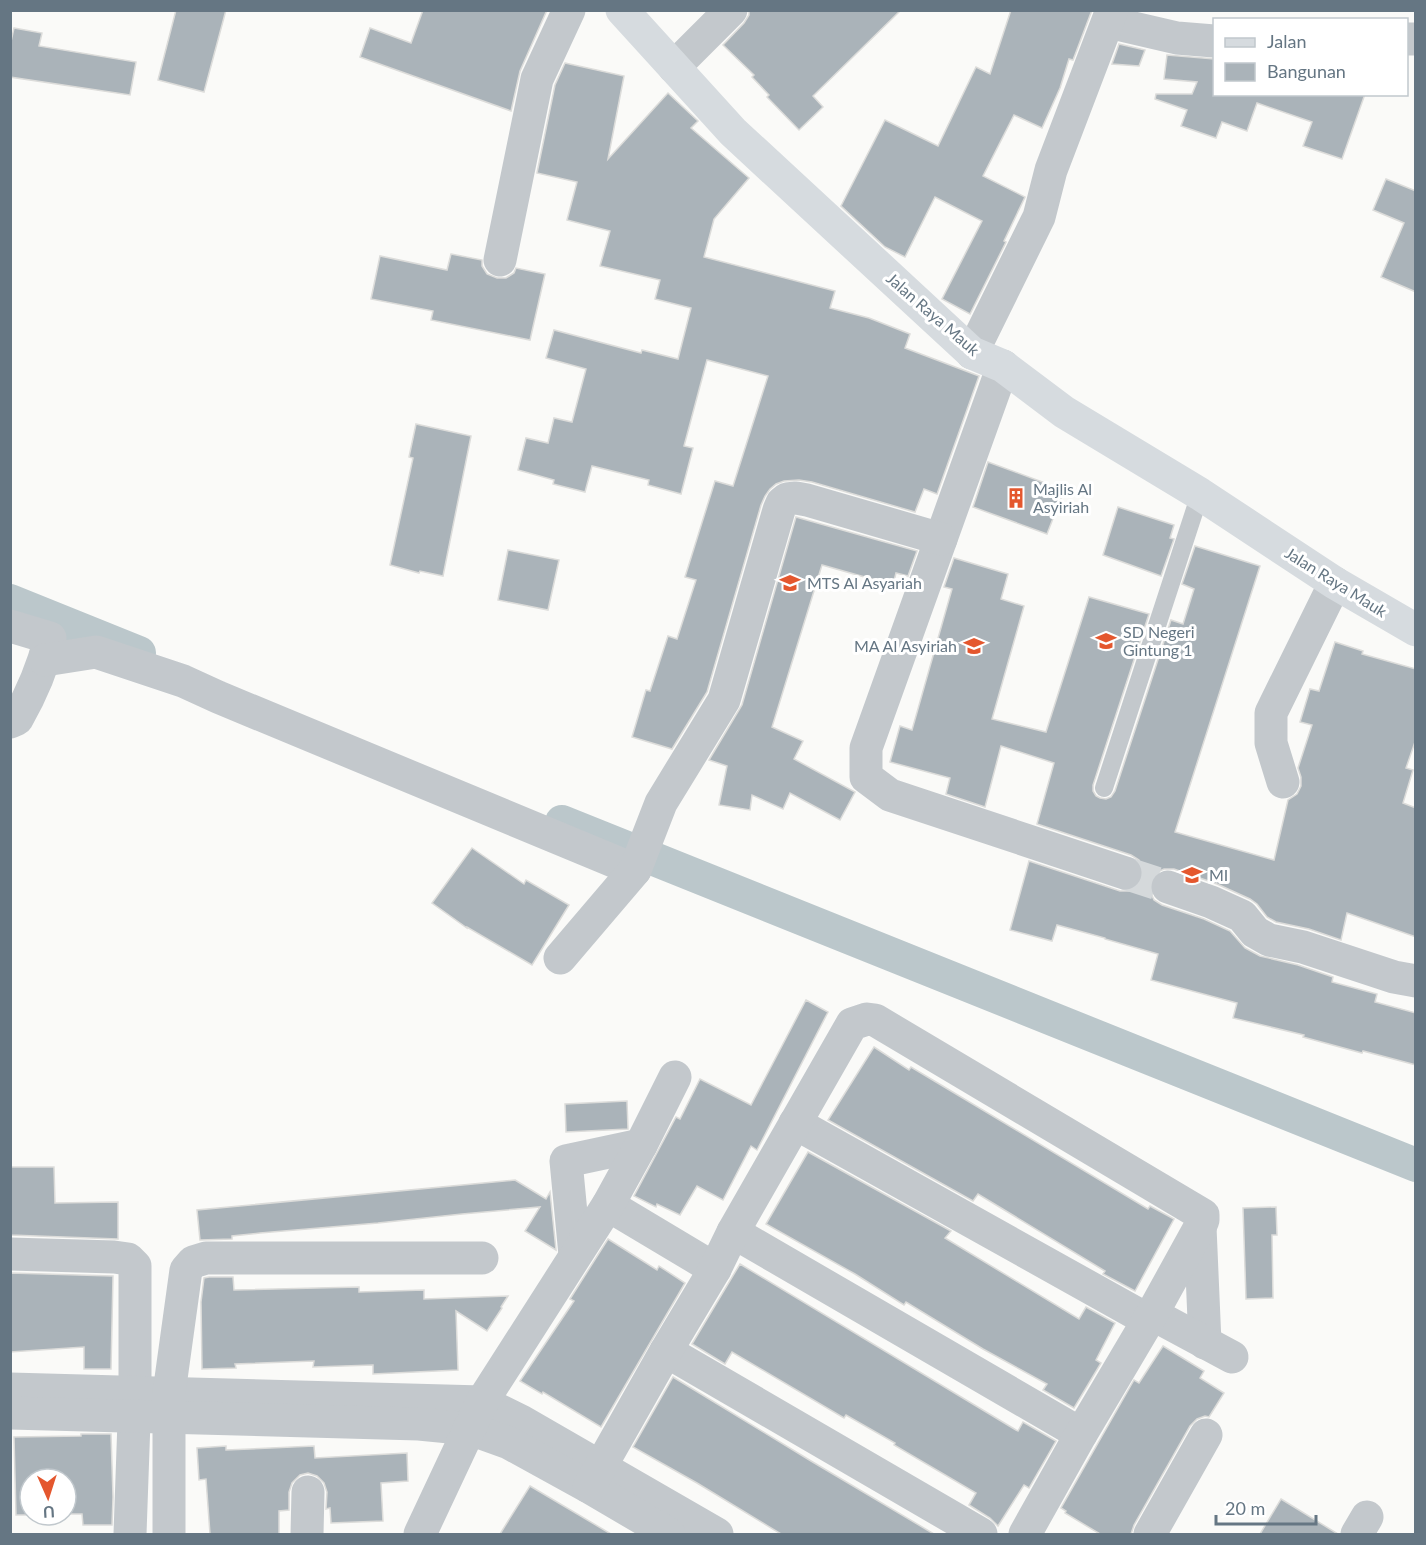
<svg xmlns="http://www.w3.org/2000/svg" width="1426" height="1545" viewBox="0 0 1426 1545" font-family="Lato,sans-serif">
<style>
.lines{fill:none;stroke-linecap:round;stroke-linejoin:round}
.canal{stroke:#bbc7cb;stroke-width:34}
.building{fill:#aab3b9;stroke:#dcdcda;stroke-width:1.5}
.street-tunnel{stroke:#d5d9db;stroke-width:33;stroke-dasharray:33 16;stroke-linecap:butt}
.lane{stroke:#c3c8cc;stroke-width:18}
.street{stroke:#c3c8cc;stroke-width:33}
.primary{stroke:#d6dbdf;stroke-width:33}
.labels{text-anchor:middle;stroke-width:6;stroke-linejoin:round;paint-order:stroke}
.street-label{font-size:16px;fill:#657683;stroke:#fff}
.poi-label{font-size:16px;fill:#657683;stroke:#fff;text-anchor:start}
</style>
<rect width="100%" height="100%" fill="#fafaf8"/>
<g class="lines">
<!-- canal -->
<g class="canal">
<polyline points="10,601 139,653"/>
<polyline points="562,822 1416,1165"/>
</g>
</g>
<!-- building -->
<g class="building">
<polygon points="176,10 226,10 204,92 158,80"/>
<polygon points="423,10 547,10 520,71 511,111 360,57 370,28 411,43"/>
<polygon points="749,10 901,10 813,96 823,107 799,130 767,97 769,95 752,77 754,75 723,45 744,23 749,15"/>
<polygon points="1011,10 1092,10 1073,60 1069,59 1060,88 1042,128 1014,115 983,176 1025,197 1004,241 1006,242 970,314 942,299 982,221 935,197 905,257 885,247 841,206 885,120 938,146 976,67 990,74"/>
<polygon points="14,28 42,33 39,46 136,62 130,95 10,77 10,46"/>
<polygon points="1119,44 1145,50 1139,66 1112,64"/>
<polygon points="1167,55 1215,59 1215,94 1365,94 1342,159 1303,146 1312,122 1257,103 1247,131 1222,122 1216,138 1181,126 1187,110 1155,99 1156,94 1192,94 1197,82 1164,79"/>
<polygon points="565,63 624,76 608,159 668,93 698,121 691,128 749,178 714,219 704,257 835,291 830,308 869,318 910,334 905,348 979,376 937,494 924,489 915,512 812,482 799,480 784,481 776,484 770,489 765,496 761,505 707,692 672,749 632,737 646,690 650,691 668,636 677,639 696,580 685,577 715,481 733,486 768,376 707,360 684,446 693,448 681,494 648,485 649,480 592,466 585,492 553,484 554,480 518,470 526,438 548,443 554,418 572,422 586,369 546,358 554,330 641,353 642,350 678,359 691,308 655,299 660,280 600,266 610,231 567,220 577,182 537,173 555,85"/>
<polygon points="1386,179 1416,191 1416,292 1381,277 1404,223 1373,210"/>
<polygon points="451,254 482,260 482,266 487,274 497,278 506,278 514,273 516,268 545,274 530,340 431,320 433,311 371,299 380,256 447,270"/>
<polygon points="416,424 471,436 443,576 420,571 419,573 390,565 413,458 409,457"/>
<polygon points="988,462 1064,490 1047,534 973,507"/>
<polygon points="1118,507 1174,525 1170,538 1174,539 1161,576 1103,555"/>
<polygon points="796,517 917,551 908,576 896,573 893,585 822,565 772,727 803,741 794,759 855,792 840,820 790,793 783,809 752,795 750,810 719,805 727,766 709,760 742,705"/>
<polygon points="1195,546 1260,566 1175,832 1274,860 1288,800 1297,794 1301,786 1301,777 1298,768 1312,725 1300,722 1310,689 1319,691 1335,642 1363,651 1362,654 1416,669 1416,739 1406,768 1413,770 1403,803 1416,808 1416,937 1347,913 1341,940 1309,929 1276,922 1267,917 1257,904 1250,899 1217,884 1174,869 1164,869 1155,873 1150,881 1150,891 1154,900 1162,905 1204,919 1230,931 1245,948 1260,956 1298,965 1333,977 1332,982 1377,994 1375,1002 1416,1013 1416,1065 1363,1051 1362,1053 1303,1037 1304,1035 1233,1018 1237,1003 1151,980 1158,954 1105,939 1105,938 1057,925 1052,941 1010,930 1029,861 1120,891 1129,891 1138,887 1143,878 1143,869 1139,860 1131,855 1037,824 1054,763 1001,746 985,807 946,794 950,778 890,762 900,726 912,730 952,589 944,587 954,558 1008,574 1001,599 1024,606 992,719 1046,732 1089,597 1149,614 1093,785 1093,791 1096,796 1100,798 1106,799 1111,797 1115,791 1171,620 1183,624 1194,589 1182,584"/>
<polygon points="508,550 559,560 548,610 498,600"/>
<polygon points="472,848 524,884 526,880 569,905 532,965 467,927 467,928 432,903"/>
<polygon points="806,1000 828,1012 757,1150 751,1146 723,1200 697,1186 680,1215 657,1204 656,1207 634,1196 676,1117 680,1119 700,1079 751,1105"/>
<polygon points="874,1047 909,1070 911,1067 936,1082 1148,1209 1150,1206 1174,1219 1135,1291 1103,1274 1105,1271 978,1194 973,1201 828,1120"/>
<polygon points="627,1101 628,1129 566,1132 565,1104"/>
<polygon points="808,1152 951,1231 945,1238 1079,1319 1086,1307 1115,1323 1096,1360 1101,1363 1074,1408 1043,1390 1047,1384 983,1349 906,1302 904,1305 855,1274 766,1224"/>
<polygon points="10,1167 54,1167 55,1203 118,1202 118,1239 10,1235"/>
<polygon points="515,1180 546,1199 550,1192 556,1250 525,1231 540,1207 462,1214 378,1223 260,1233 232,1236 232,1239 200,1240 197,1210"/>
<polygon points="1276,1207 1277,1235 1272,1235 1273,1298 1246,1299 1243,1208"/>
<polygon points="608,1239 657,1270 659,1266 685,1283 601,1427 543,1392 542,1394 520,1381 574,1301 570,1299"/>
<polygon points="740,1264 1016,1430 1018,1431 1023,1422 1056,1441 1029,1488 1024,1485 998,1526 990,1518 969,1505 976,1493 894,1445 895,1443 846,1415 844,1418 732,1352 725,1364 692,1344"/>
<polygon points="10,1273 113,1276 111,1369 84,1369 84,1347 10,1352"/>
<polygon points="209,1277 233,1277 234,1290 359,1287 359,1292 424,1290 424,1299 508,1296 501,1307 502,1308 487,1331 456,1311 458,1370 373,1374 373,1365 313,1367 314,1361 235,1364 236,1368 202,1369 201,1302 204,1278"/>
<polygon points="1163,1346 1204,1371 1200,1378 1224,1393 1209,1417 1205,1416 1197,1419 1190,1426 1134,1525 1131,1534 1100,1534 1065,1513 1066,1511 1061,1508 1134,1380 1139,1383"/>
<polygon points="673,1377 811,1461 934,1534 781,1534 697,1483 633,1447"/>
<polygon points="81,1434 111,1434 113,1497 112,1525 83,1525 82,1514 66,1514 66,1479 30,1479 30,1515 16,1515 14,1437 81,1436"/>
<polygon points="226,1446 226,1450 314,1446 315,1458 407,1453 408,1481 381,1483 383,1521 331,1523 330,1508 326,1509 327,1492 324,1483 317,1476 308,1473 300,1475 292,1483 289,1492 289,1510 279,1511 279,1534 210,1534 206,1479 199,1480 197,1448"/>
<polygon points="530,1486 611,1534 500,1534"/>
<polygon points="1281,1499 1338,1534 1260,1534"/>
</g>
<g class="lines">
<!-- street-tunnel -->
<polyline class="street-tunnel" points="1125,873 1168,887"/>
<!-- lane -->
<polyline class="lane" points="1104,788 1200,494"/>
<!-- street -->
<g class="street">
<polyline points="1108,22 1177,38 1214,41"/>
<polyline points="1406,39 1416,39"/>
<polyline points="674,67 731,10"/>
<polyline points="500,260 537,79 569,10"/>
<polyline points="972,353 1039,217 1051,170 1112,10"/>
<polyline points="1003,366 866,748 866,777 890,795 1125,873"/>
<path d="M 10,626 L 50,638 C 43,667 32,693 17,719 L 10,722"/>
<polyline points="45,660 96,652 183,681 218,697 635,870"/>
<polyline points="1283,782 1271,743 1271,713 1335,583"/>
<polyline points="1168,887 1211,902 1242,916 1255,932 1269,940 1303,947 1394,977 1416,981"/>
<polyline points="560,958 635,870 661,803 724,700 779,510 782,503 787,499 796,498 807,500 941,539"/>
<polyline points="795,1123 1148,1320"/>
<polyline points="608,1205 715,1269"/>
<polyline points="1200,1227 1205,1343"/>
<polyline points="733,1232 1081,1434"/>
<polyline points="10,1254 114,1257 128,1259 135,1266 135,1393 130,1534"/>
<polyline points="575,1255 566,1161 641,1145"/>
<polyline points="1152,1314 1232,1357"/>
<polyline points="666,1351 981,1534"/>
<polyline points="10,1389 482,1402 521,1421 717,1534"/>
<polyline points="10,1413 419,1424 470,1429 509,1443 589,1487 669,1534"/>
<polyline points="589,1487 666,1351 715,1269 733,1232 852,1024 867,1019 875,1020 1203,1215 1203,1220 1200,1227 1152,1314 1081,1434 1025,1534"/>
<polyline points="169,1534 169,1393 186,1270 193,1262 206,1258 482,1258"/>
<polyline points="307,1534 308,1492"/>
<polyline points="420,1534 482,1402 608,1205 641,1145 675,1077"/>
<polyline points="1150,1534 1206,1435"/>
<polyline points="1357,1534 1367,1517"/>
</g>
<!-- primary -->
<polyline class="primary" points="622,10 733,132 972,353 1003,366 1064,412 1200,494 1335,583 1416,630"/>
</g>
<!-- icons -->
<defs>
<g id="building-bare" transform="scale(1.62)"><path d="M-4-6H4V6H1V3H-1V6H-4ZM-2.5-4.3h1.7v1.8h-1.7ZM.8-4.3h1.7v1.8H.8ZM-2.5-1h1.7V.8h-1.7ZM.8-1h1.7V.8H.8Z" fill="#e4572e" stroke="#fff" stroke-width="2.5" paint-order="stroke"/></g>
<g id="school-bare" transform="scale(1.62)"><path d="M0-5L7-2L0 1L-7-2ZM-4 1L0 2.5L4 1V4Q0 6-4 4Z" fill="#e4572e" stroke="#fff" stroke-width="2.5" paint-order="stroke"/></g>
</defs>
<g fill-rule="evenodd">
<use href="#building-bare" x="1016" y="498"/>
<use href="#school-bare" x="790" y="583"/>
<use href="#school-bare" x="1106" y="641"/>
<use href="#school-bare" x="974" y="646"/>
<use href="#school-bare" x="1192" y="875"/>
</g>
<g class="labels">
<!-- street labels -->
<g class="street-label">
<text transform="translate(933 314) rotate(41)" y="6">Jalan Raya Mauk</text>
<text transform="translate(1336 582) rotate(32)" y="6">Jalan Raya Mauk</text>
</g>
<!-- poi labels -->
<g class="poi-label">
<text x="1033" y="495">Majlis Al<tspan x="1033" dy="18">Asyiriah</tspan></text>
<text x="807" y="589">MTS Al Asyariah</text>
<text x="1123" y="638">SD Negeri<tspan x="1123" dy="18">Gintung 1</tspan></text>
<text x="957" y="652" text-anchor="end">MA Al Asyiriah</text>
<text x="1209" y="881">MI</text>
</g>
</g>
<!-- border -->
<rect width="1426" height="1545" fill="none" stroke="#657683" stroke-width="24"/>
<!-- legend -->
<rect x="1213" y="18" width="195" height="78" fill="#ffffff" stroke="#c1c8cd" stroke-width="1.5"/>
<rect x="1225" y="38" width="30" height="9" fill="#d6dbdf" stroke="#c1c8cd" stroke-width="1.5"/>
<text x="1267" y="48" font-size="18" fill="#657683">Jalan</text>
<rect x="1225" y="63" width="30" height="18" fill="#aab3b9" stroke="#c1c8cd" stroke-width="1.5"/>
<text x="1267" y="78" font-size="18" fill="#657683">Bangunan</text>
<!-- north arrow -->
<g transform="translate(48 1497) rotate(177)"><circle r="28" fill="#ffffff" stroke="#c1c8cd" stroke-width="1.5"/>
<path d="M0-4.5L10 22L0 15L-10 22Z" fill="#e4572e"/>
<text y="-9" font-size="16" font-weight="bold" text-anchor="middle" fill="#657683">U</text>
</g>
<!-- scale -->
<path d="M1216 1515v9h100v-9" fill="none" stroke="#657683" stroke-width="3"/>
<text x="1225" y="1515" font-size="18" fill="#657683" stroke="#ffffff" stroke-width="4.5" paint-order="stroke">20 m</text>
</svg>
